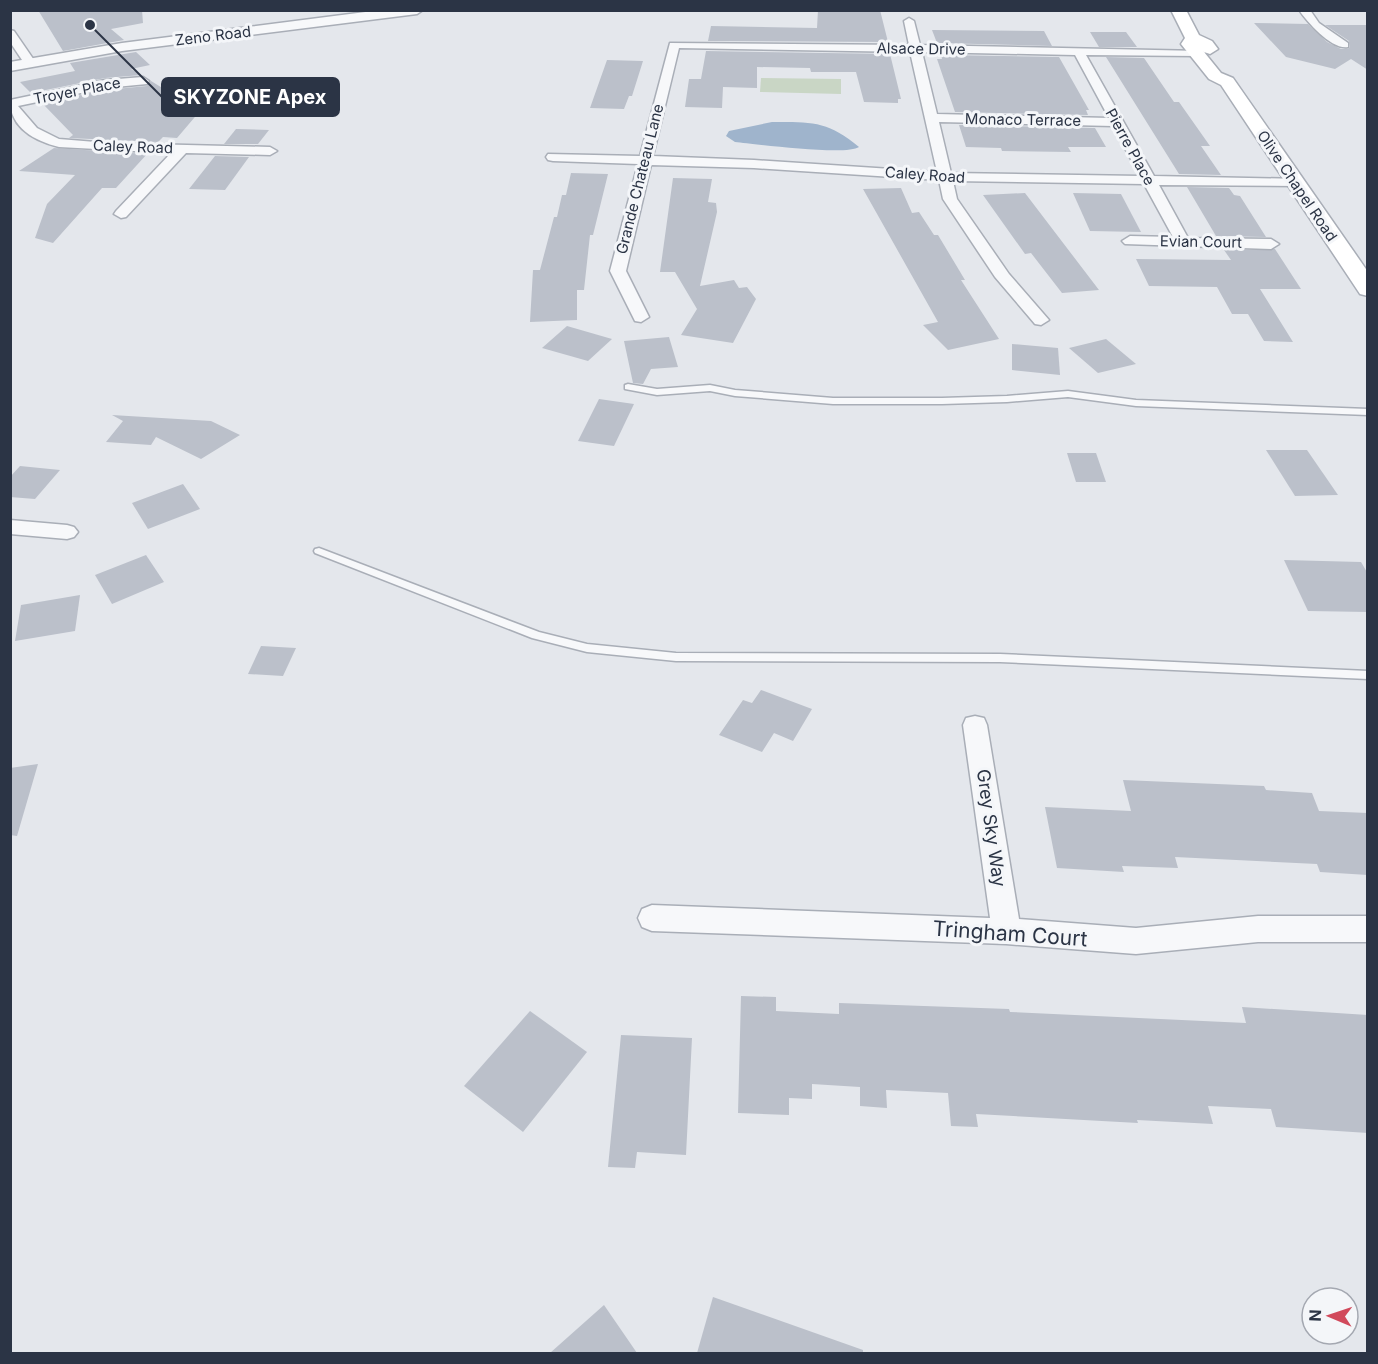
<svg xmlns="http://www.w3.org/2000/svg" width="1378" height="1364" viewBox="0 0 1378 1364" font-family="Inter,sans-serif">
<style>
.green{fill:#c9d6c5}
.water{fill:#9fb4cc}
.building{fill:#bbc0ca}
.lines{fill:none;stroke-linecap:round;stroke-linejoin:round}
.service-casing{stroke:#a9aeb7;stroke-width:3}
.minor-casing{stroke:#a9aeb7;stroke-width:3}
.tertiary-casing{stroke:#a9aeb7;stroke-width:3}
.secondary-casing{stroke:#a9aeb7;stroke-width:3}
.service{fill:#f7f8fa;fill-rule:evenodd}
.minor{fill:#f7f8fa;fill-rule:evenodd}
.tertiary{fill:#f7f8fa;fill-rule:evenodd}
.secondary{fill:#fff;fill-rule:evenodd}
.labels{text-anchor:middle;stroke-width:6;stroke-linejoin:round;paint-order:stroke}
.far-street-label{font-size:15px;fill:#2b3445;stroke:#f4f6f9}
.street-label{font-size:18px;fill:#2b3445;stroke:#f4f6f9}
.near-street-label{font-size:21px;fill:#2b3445;stroke:#f4f6f9}
.leader{fill:none;stroke:#2b3445;stroke-width:2}
.callout-dot{fill:#2b3445;stroke:#f4f6f9;stroke-width:2}
.callout{fill:#2b3445;stroke:#2b3445;stroke-width:2}
.callout-label{font-size:20px;text-anchor:middle;font-weight:bold;fill:#fff}
</style>
<rect width="100%" height="100%" fill="#e4e7ec"/>
<!-- green -->
<polygon class="green" points="761,78 841,79 841,94 760,92"/>
<!-- water -->
<path class="water" d="M 772,122 C 812,122 828,121 859,147 C 846,156 756,144 735,142 L 726,136 L 729,131 Z"/>
<!-- building -->
<g class="building">
<polygon points="38,10 142,10 143,23 111,29 124,40 63,51"/>
<polygon points="818,10 880,10 888,42 708,41 711,26 817,28"/>
<polygon points="1254,23 1308,24 1327,42 1341,49 1348,49 1350,47 1349,41 1325,25 1368,25 1368,70 1351,59 1335,69 1286,57"/>
<polygon points="932,30 1044,31 1052,46 937,43"/>
<polygon points="1090,32 1126,32 1137,47 1099,47"/>
<polygon points="706,51 890,54 901,99 898,99 898,103 864,102 856,72 811,72 810,68 757,67 757,88 723,87 722,108 685,107 689,79 701,79"/>
<polygon points="136,52 150,65 131,69 141,75 105,78 31,93 20,82 75,71 70,63"/>
<polygon points="941,55 1059,57 1089,110 1086,110 1088,115 955,112 937,59 942,59"/>
<polygon points="1106,57 1144,58 1174,102 1179,102 1210,146 1201,146 1221,175 1179,174"/>
<polygon points="607,60 643,61 632,96 629,96 624,109 590,108"/>
<polygon points="151,81 200,111 177,138 163,137 158,142 69,138 73,135 42,103 105,90 147,86"/>
<polygon points="959,125 1095,128 1106,147 1068,147 1071,152 1002,151 1001,148 966,147"/>
<polygon points="236,129 269,130 258,144 224,144"/>
<polygon points="54,148 147,154 116,188 102,188 53,243 35,238 47,204 75,175 19,171"/>
<polygon points="215,156 249,157 225,190 189,189"/>
<polygon points="571,173 608,174 593,235 590,235 584,290 577,290 577,320 530,322 533,270 540,270 554,217 557,217 562,195 566,195"/>
<polygon points="673,178 712,179 708,202 716,203 717,212 700,286 734,280 739,288 747,287 756,299 733,343 681,335 697,309 675,272 660,272"/>
<polygon points="1187,187 1229,188 1234,195 1240,196 1266,237 1216,236"/>
<polygon points="901,188 912,213 919,212 934,235 938,235 965,280 961,280 999,339 948,350 923,325 938,322 863,189"/>
<polygon points="1025,193 1099,290 1062,293 1031,253 1025,254 983,195"/>
<polygon points="1073,193 1121,194 1141,232 1090,231"/>
<polygon points="1275,249 1301,289 1260,289 1293,342 1264,341 1248,314 1232,314 1217,287 1149,286 1136,259 1231,260 1224,250"/>
<polygon points="567,326 612,339 588,361 542,348"/>
<polygon points="669,337 678,367 651,369 643,384 633,383 624,341"/>
<polygon points="1106,339 1136,364 1098,373 1069,348"/>
<polygon points="1012,344 1058,348 1060,375 1012,370"/>
<polygon points="599,399 634,404 614,446 578,441"/>
<polygon points="112,415 211,421 240,435 201,459 156,437 151,445 106,442 123,421"/>
<polygon points="1266,450 1307,450 1338,495 1295,496"/>
<polygon points="1067,453 1096,453 1106,482 1076,482"/>
<polygon points="20,466 60,470 35,499 10,497 10,477"/>
<polygon points="183,484 200,509 148,529 132,503"/>
<polygon points="146,555 164,582 112,604 95,575"/>
<polygon points="1284,560 1361,562 1368,574 1368,612 1308,611"/>
<polygon points="80,595 75,631 15,641 21,605"/>
<polygon points="261,646 296,648 283,676 248,674"/>
<polygon points="761,690 812,709 793,741 774,733 762,752 719,735 743,700 752,703"/>
<polygon points="38,764 17,836 10,835 10,768"/>
<polygon points="1123,780 1264,786 1266,790 1312,793 1319,811 1368,813 1368,875 1320,872 1317,864 1175,857 1178,868 1122,866 1124,872 1057,868 1045,807 1131,811"/>
<polygon points="741,996 776,997 776,1011 839,1014 839,1003 1009,1009 1010,1012 1246,1023 1242,1007 1368,1015 1368,1133 1276,1127 1271,1109 1208,1106 1213,1124 1137,1120 1138,1123 976,1114 978,1127 951,1126 948,1093 886,1090 887,1108 860,1106 860,1087 812,1084 812,1099 789,1098 789,1115 738,1113"/>
<polygon points="530,1011 587,1052 523,1132 464,1086"/>
<polygon points="621,1035 692,1038 686,1155 637,1152 635,1168 608,1167"/>
<polygon points="713,1297 863,1350 863,1353 697,1353"/>
<polygon points="604,1305 637,1353 550,1353"/>
</g>
<g class="lines">
<!-- service casing -->
<g class="service-casing">
<g id="service">
<polygon points="628,384 657,389 710,385 735,390 833,398 942,398 1007,396 1068,391 1136,400 1368,409 1368,415 1136,406 1068,397 1007,402 942,404 833,404 735,396 710,391 657,395 625,389 625,385"/>
<polygon points="319,548 539,632 587,644 676,653 1000,654 1368,671 1368,679 1000,662 676,661 587,652 532,638 315,553 314,551 315,549"/>
</g>
</g>
<!-- minor casing -->
<g class="minor-casing">
<g id="minor">
<path d="M 1299,10 L 1310,10 L 1319,23 L 1348,43 L 1348,47 C 1332,50 1308,23 1299,10 Z"/>
<path d="M 909,18 L 914,21 L 920,45 L 1201,51 L 1201,55 L 1197,56 L 1086,55 L 1154,176 L 1301,179 L 1303,182 L 1296,186 L 1159,185 L 1188,238 L 1271,239 L 1279,244 L 1271,249 L 1125,244 L 1122,241 L 1130,236 L 1173,237 L 1144,184 L 953,181 L 957,199 L 1009,274 L 1049,320 L 1041,325 L 1035,324 L 995,277 L 943,199 L 939,180 L 754,168 L 651,165 L 626,271 L 649,317 L 641,322 L 635,321 L 610,271 L 638,164 L 553,161 L 548,160 L 546,157 L 548,154 L 640,156 L 670,43 L 909,45 L 904,21 ZM 679,48 L 910,52 L 937,172 L 754,160 L 653,156 ZM 922,52 L 1075,55 L 1109,118 L 937,114 ZM 939,122 L 1113,126 L 1140,176 L 951,173 Z"/>
<polygon points="10,30 14,31 36,63 34,65 26,65 24,63 10,42"/>
<path d="M 143,77 L 149,81 L 147,84 L 105,88 L 18,106 L 37,128 L 59,139 L 108,143 L 270,147 L 277,151 L 270,155 L 186,153 L 126,217 L 121,218 L 114,214 L 116,211 L 171,153 L 59,147 C 35,141 10,128 10,100 L 105,80 Z"/>
<polygon points="10,520 67,525 74,527 78,532 74,537 67,539 10,534"/>
<polygon points="975,716 984,718 987,725 1019,919 1136,928 1258,916 1368,916 1368,942 1258,942 1136,954 1006,944 652,931 642,927 638,918 642,909 652,905 990,918 963,725 966,718"/>
</g>
</g>
<!-- tertiary casing -->
<g class="tertiary-casing">
<polygon id="tertiary" points="381,10 423,10 417,14 122,51 10,71 10,62 122,43"/>
</g>
<!-- secondary casing -->
<g class="secondary-casing">
<polygon id="secondary" points="1171,10 1186,10 1199,35 1212,41 1218,49 1210,54 1204,52 1200,47 1221,73 1233,78 1368,272 1368,296 1360,294 1221,85 1209,79 1181,44 1185,38"/>
</g>
<!-- service -->
<use href="#service" class="service"/>
<!-- minor -->
<use href="#minor" class="minor"/>
<!-- tertiary -->
<use href="#tertiary" class="tertiary"/>
<!-- secondary -->
<use href="#secondary" class="secondary"/>
</g>
<g class="labels">
<!-- far-street labels -->
<g class="far-street-label">
<text transform="translate(213 36) rotate(-7)" y="5">Zeno Road</text>
<text transform="translate(921 49) rotate(1)" y="5">Alsace Drive</text>
<text transform="translate(77 91) rotate(-11)" y="5">Troyer Place</text>
<text transform="translate(1023 120) rotate(1)" y="5">Monaco Terrace</text>
<text transform="translate(133 147) rotate(2)" y="5">Caley Road</text>
<text transform="translate(1130 147) rotate(61)" y="5">Pierre Place</text>
<text transform="translate(925 175) rotate(4)" y="5">Caley Road</text>
<text transform="translate(640 179) rotate(-76)" y="5">Grande Chateau Lane</text>
<text transform="translate(1297 186) rotate(56)" y="5">Olive Chapel Road</text>
<text transform="translate(1201 242) rotate(1)" y="5">Evian Court</text>
</g>
<!-- street labels -->
<g class="street-label">
<text transform="translate(991 828) rotate(82)" y="6">Grey Sky Way</text>
</g>
<!-- near-street labels -->
<g class="near-street-label">
<text transform="translate(1010 934) rotate(4)" y="7">Tringham Court</text>
</g>
</g>
<!-- callouts -->
<path class="leader" d="M90 25L162 97"/>
<circle class="callout-dot" cx="90" cy="25" r="6"/>
<rect class="callout" x="162" y="78" width="177" height="38" rx="6"/>
<g class="callout-label">
<text x="250" y="104">SKYZONE Apex</text>
</g>
<!-- border -->
<rect width="1378" height="1364" fill="none" stroke="#2b3445" stroke-width="24"/>
<!-- north arrow -->
<g transform="translate(1330 1316) rotate(272)"><circle r="28" fill="#f4f6f9" stroke="#a4a8b1" stroke-width="1.5"/>
<path d="M0-4.5L10 22L0 15L-10 22Z" fill="#d1495b"/>
<text y="-9" font-size="16" font-weight="bold" text-anchor="middle" fill="#2b3445">N</text>
</g>
</svg>
